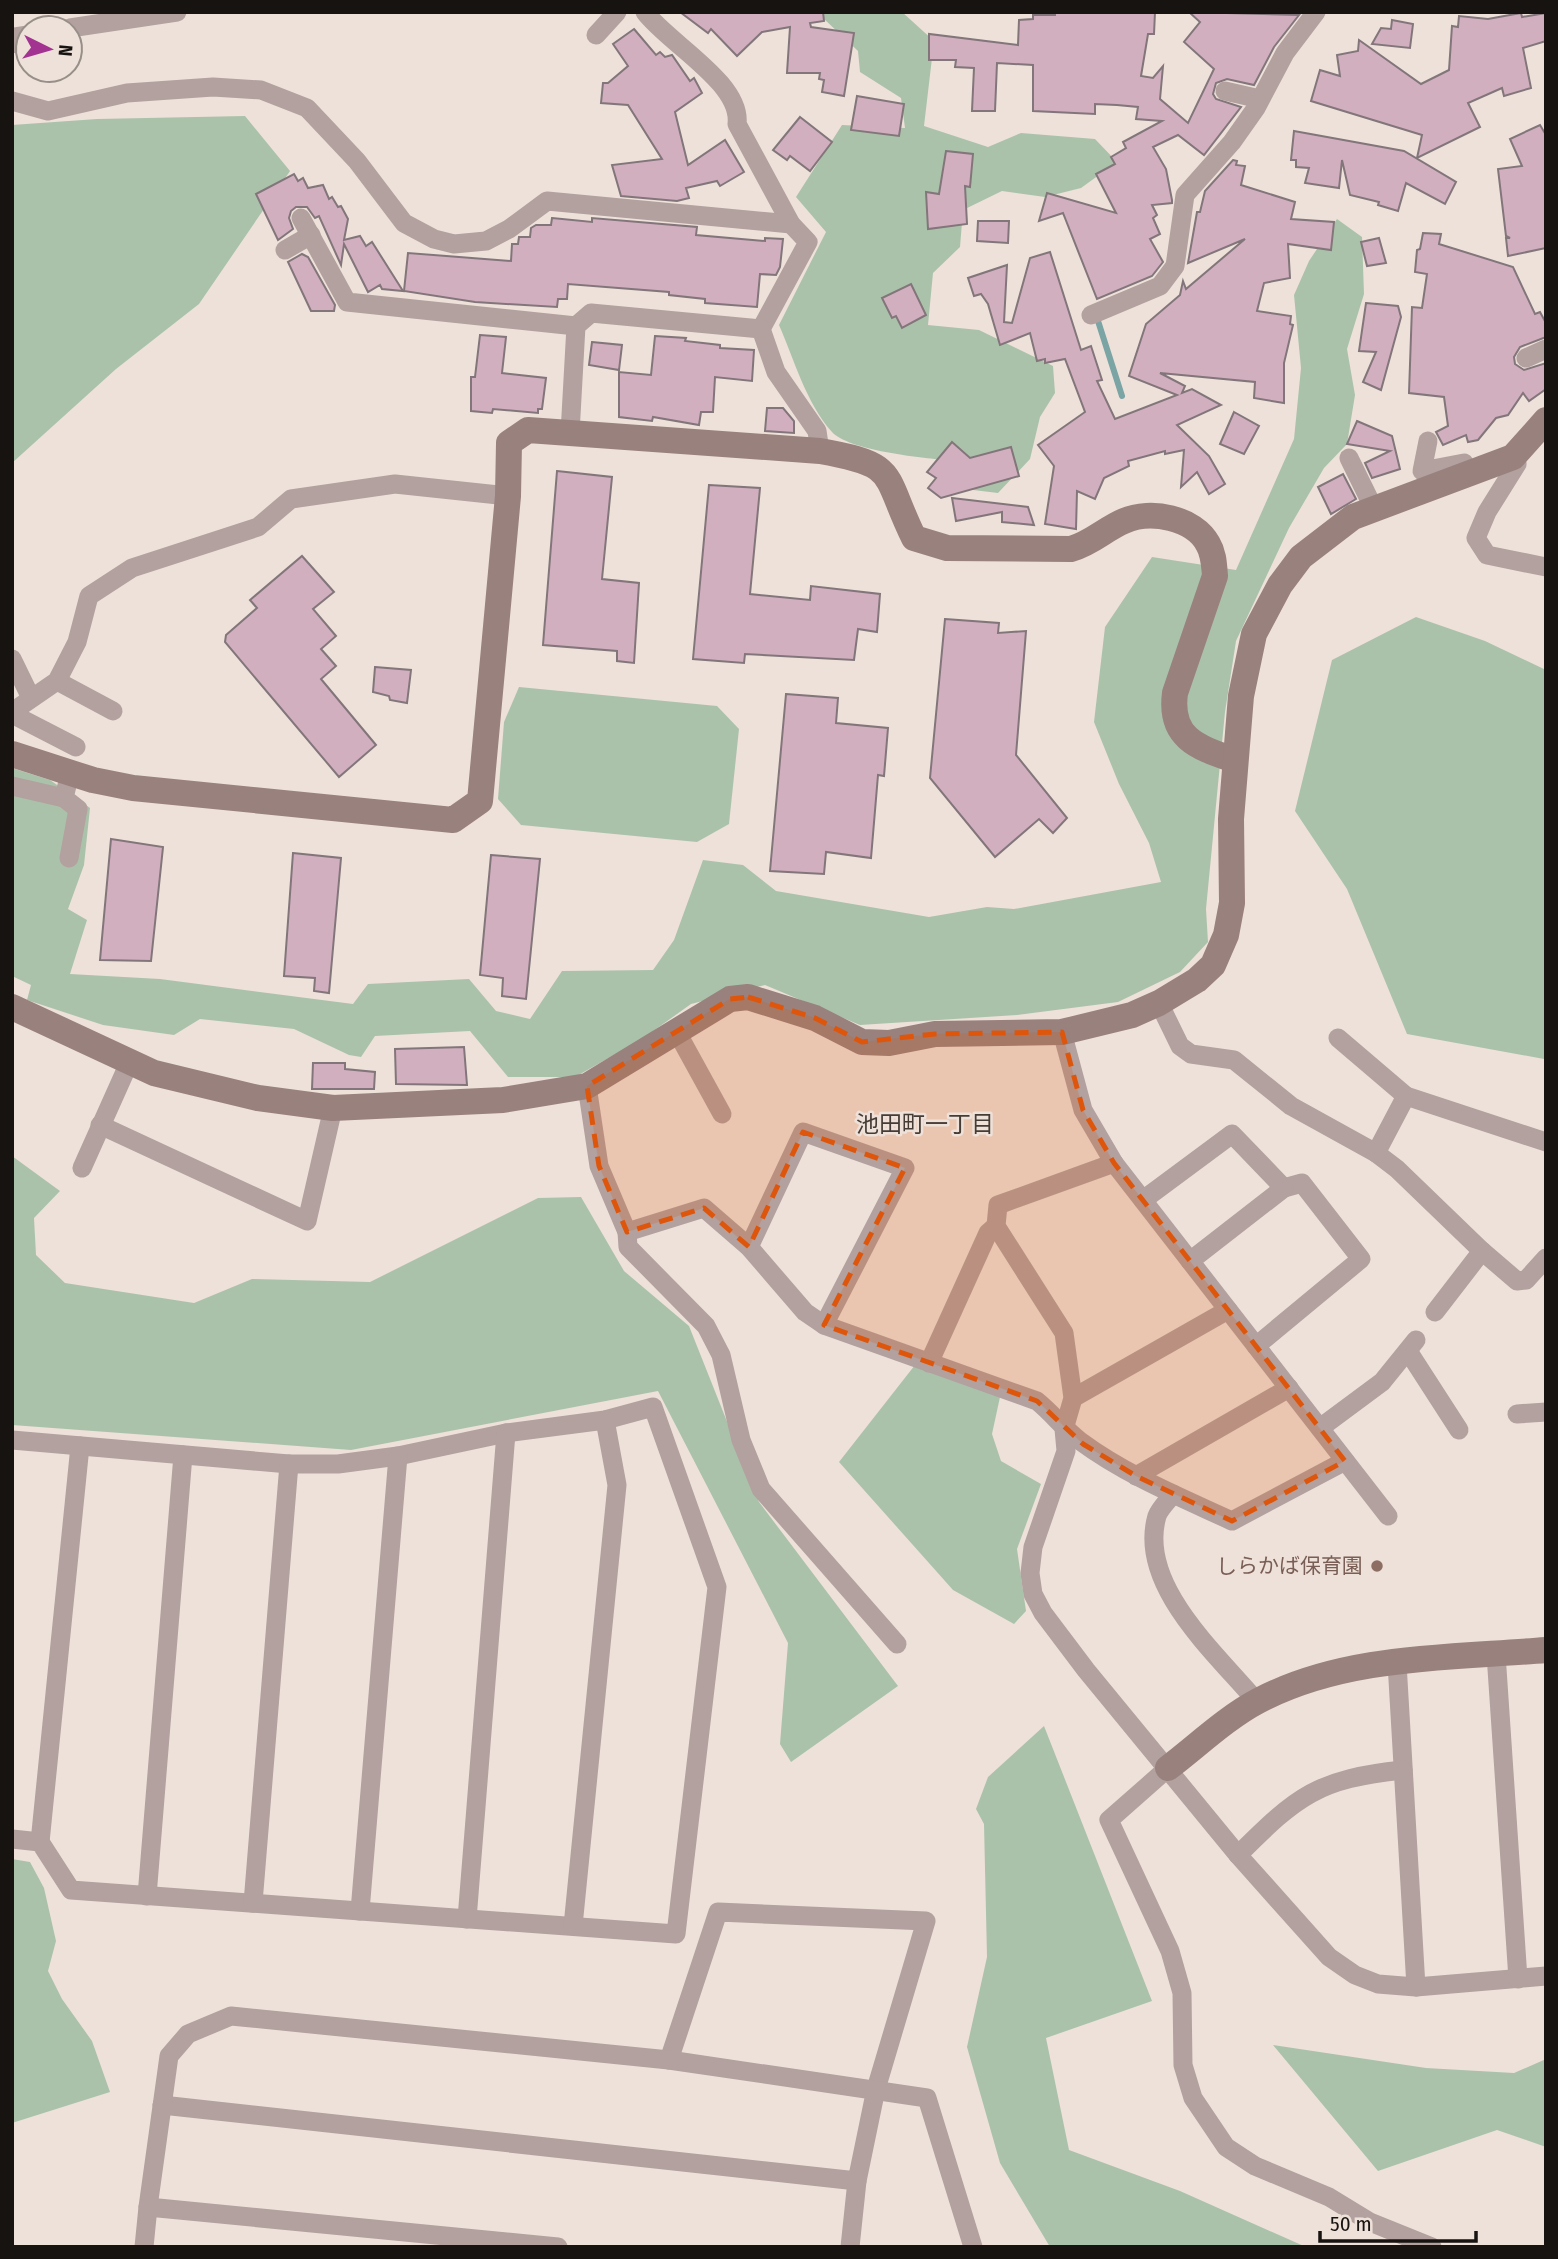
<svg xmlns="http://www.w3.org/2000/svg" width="1558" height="2259" viewBox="0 0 1558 2259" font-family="'Fira Sans Condensed','Noto Sans JP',sans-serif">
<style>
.green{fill:#abc2aa}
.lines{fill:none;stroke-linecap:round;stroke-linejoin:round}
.stream{stroke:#7ba4a5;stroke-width:6}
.building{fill:#d2afbf;stroke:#82767b;stroke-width:2}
.street{stroke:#b2a19f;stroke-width:19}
.secondary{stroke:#99817e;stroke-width:26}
.marked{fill:#de560c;fill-opacity:0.2;stroke:#de560c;stroke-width:5;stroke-dasharray:14 9;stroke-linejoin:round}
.education-dot{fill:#8d6e63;stroke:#eee1d9;stroke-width:2.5}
.labels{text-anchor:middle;stroke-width:5;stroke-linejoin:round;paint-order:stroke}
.education-label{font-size:21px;fill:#785e54;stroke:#eee1d9;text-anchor:end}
.neighbourhood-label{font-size:23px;fill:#463c36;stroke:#eee1d9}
</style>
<rect width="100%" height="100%" fill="#eee1d9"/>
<!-- green -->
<g class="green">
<path d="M 810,12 L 902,12 L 934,41 L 924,126 L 988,147 L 1021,133 L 1095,139 L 1117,162 L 1081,188 L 1045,197 L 1002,191 L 963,210 L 960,247 L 933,273 L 928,325 L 979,330 L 1053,366 L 1055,393 L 1040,417 L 1030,459 L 998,493 L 965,489 L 946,460 C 921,458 848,450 832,432 C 806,403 794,359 779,325 L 826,232 L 796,197 L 842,125 L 905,128 L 901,98 L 860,72 L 858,51 L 823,18 Z"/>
<polygon points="245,116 290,171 199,304 116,369 12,463 12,125 97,119"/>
<polygon points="1337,219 1362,237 1364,294 1347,349 1355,395 1347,444 1324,468 1289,528 1236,641 1225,712 1206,909 1208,942 1180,972 1118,1002 1017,1015 860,1025 765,985 691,1004 642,1039 575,1077 508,1077 470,1031 375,1036 361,1057 349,1055 294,1029 200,1019 174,1035 103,1025 27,1000 31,985 12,976 12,768 50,780 90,808 84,865 68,909 87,920 70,974 160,979 353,1004 368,984 469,979 496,1011 530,1019 562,971 653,970 674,940 703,860 743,865 776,891 929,917 987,907 1014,909 1161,882 1149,843 1119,784 1094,722 1105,627 1152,557 1236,570 1294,439 1301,368 1294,295 1309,261"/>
<polygon points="1416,617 1485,641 1546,670 1544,1059 1407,1034 1347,889 1295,811 1332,660"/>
<polygon points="519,687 717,706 739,729 729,824 697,842 521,825 498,799 504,722"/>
<polygon points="12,1156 60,1191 34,1218 36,1255 65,1283 194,1303 252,1279 370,1282 538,1198 581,1197 624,1271 689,1326 759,1502 898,1686 791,1762 780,1744 788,1643 658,1391 351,1450 12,1425"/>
<polygon points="915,1365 1000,1397 992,1434 1001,1461 1041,1484 1017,1549 1026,1611 1014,1624 953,1590 839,1462"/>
<polygon points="1044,1726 1152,2001 1046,2038 1069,2150 1180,2191 1306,2247 1050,2247 1000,2163 967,2047 987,1957 984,1824 976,1809 988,1777"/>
<polygon points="12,1859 30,1862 44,1888 56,1941 48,1971 62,1999 92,2041 110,2092 12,2123"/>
<polygon points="1273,2045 1426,2068 1514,2073 1546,2059 1546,2147 1497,2130 1378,2171"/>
</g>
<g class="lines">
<!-- stream -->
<polyline class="stream" points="1098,321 1122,396"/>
</g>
<!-- building -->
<g class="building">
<polygon points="680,12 823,12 824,21 810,23 811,27 854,33 844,96 822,92 824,80 819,79 820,73 787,73 790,27 762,32 737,56 711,29 708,33"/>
<polygon points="1055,12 1155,12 1154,34 1148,34 1141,76 1153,78 1163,66 1160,99 1188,123 1214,69 1184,42 1200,22 1189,12 1299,15 1274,47 1254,85 1227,79 1216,83 1213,94 1216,99 1241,107 1204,155 1178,135 1153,147 1166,169 1172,200 1172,203 1152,205 1157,215 1153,218 1160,234 1150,239 1163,262 1152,276 1097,299 1063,213 1039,221 1047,193 1116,213 1096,174 1115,164 1111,157 1126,148 1123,142 1162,121 1136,119 1138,107 1117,105 1095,104 1095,114 1033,111 1033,65 997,63 995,111 972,111 974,68 955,67 956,60 929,60 929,34 1018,45 1019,20 1033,19 1033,15 1055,15"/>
<polygon points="1521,13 1522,17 1546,13 1546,41 1523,48 1531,88 1504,96 1502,88 1468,103 1480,127 1417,158 1422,135 1311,101 1320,70 1340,76 1337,55 1358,51 1359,40 1421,84 1449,70 1452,26 1458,27 1459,16 1488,19"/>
<polygon points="1392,20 1413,24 1410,48 1372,44 1381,28 1391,29"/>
<polygon points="634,29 656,55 660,52 665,57 672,55 690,81 694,78 702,93 675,112 688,165 725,140 744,172 720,186 717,181 686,188 689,198 677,201 621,196 612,165 662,159 628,105 601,103 603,83 608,83 628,66 613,44"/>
<polygon points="857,96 904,104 899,136 851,130"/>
<polygon points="800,117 832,142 810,171 790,156 787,160 773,150"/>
<polygon points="1540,125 1546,135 1546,248 1508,256 1506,238 1510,238 1506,236 1498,169 1522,166 1510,139"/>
<polygon points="1294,131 1404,151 1456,182 1445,204 1406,183 1398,211 1378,205 1379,202 1350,195 1342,160 1339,188 1305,183 1309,168 1296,167 1296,160 1291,160"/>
<polygon points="946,151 973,154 970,187 965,186 967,224 928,229 926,192 939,194"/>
<polygon points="1233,160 1237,161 1236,165 1245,166 1241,185 1295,202 1291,219 1334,222 1331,250 1288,244 1290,278 1264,283 1257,311 1291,316 1290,324 1293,325 1284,363 1284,403 1254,398 1255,382 1160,373 1185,386 1182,393 1192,389 1221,405 1177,425 1209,456 1225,484 1209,494 1197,472 1181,487 1184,450 1165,454 1165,451 1128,461 1129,466 1104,478 1095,499 1077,491 1076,529 1045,524 1054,466 1038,445 1085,412 1065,359 1045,363 1045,359 1037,361 1030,333 1000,345 988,304 981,294 974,296 968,278 1007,265 1004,322 1012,323 1030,258 1050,252 1081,350 1091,346 1102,380 1097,381 1115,419 1177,395 1129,376 1146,324 1180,295 1183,281 1186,289 1245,239 1188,263 1197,212 1200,212 1205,191"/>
<polygon points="294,174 298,181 303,178 308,188 323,185 329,199 332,197 338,207 341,206 348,219 344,240 360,236 366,246 372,242 403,291 382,289 380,285 368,292 344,244 341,265 319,216 315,218 307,207 296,207 291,211 289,218 293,229 278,240 256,194"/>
<polygon points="552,218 592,222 592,218 697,227 696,235 765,241 765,238 783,239 780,267 776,275 760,274 757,307 705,303 705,299 669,295 669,292 568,284 567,299 558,299 557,307 475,302 404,291 408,253 511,261 512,244 518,244 519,237 530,237 531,228 536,225 551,225"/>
<polygon points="978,221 1009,221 1008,243 977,241"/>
<polygon points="1423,233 1441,234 1439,244 1513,267 1535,314 1540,312 1546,323 1546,337 1520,347 1514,357 1515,364 1524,370 1546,363 1546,389 1529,401 1523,393 1508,415 1496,418 1478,440 1468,442 1466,435 1443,445 1436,432 1448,426 1444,397 1409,393 1412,307 1422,308 1427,274 1415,272 1417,250 1420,249"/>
<polygon points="1379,238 1386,263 1367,266 1361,242"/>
<polygon points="302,254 308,257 335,305 334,311 311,311 288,262"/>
<polygon points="911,284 926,315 902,328 896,316 892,318 882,298"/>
<polygon points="1366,303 1398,306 1401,317 1381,390 1363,382 1376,352 1359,351"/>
<polygon points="480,335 506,337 502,373 546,378 542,409 538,409 538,413 493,409 492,413 471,411 471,377 475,377"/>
<polygon points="655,336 686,338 685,341 720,345 720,348 754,350 752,381 715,377 713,412 701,412 699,425 653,417 652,421 619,417 619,372 651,375"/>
<polygon points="592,342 622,345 619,370 589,365"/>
<polygon points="767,408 783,408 794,421 794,433 765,431"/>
<polygon points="1234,412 1259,426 1244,454 1220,444"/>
<polygon points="1357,421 1392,436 1400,469 1372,478 1365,463 1390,451 1347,444"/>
<polygon points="952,442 970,458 1011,447 1019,476 941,498 928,488 936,478 927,472"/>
<polygon points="557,471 612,477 602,579 639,583 634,663 617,661 617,651 543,645"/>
<polygon points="1343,474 1356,499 1331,514 1318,487"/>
<polygon points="709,485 760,488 750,594 810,600 811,586 880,594 877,632 858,629 854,660 745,654 744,663 693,659"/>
<polygon points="952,498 1028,507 1034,525 1002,522 1002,512 956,521"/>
<polygon points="302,556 334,592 313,609 336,636 321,649 336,666 321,679 376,745 339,777 225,642 226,635 257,608 250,600"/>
<polygon points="945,619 999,623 998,633 1026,631 1016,755 1067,818 1053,833 1039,819 995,857 930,778"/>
<polygon points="375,667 411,670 407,703 390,700 389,696 373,692"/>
<polygon points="786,694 838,698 836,723 888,728 884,776 878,775 871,858 826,852 824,874 770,871"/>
<polygon points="111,839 163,847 151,961 100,960"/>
<polygon points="293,853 341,858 329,993 314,991 315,978 284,976"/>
<polygon points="491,855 540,859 526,999 502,996 503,978 480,975"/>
<polygon points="464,1047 467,1085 396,1084 395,1049"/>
<polygon points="313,1063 345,1063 345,1069 375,1072 374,1089 312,1089"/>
</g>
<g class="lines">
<!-- street -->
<g class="street">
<path d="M 645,12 C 668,43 742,83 737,124 L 791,224 L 808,242 L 761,329"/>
<polyline points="70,28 177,12"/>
<polyline points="596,35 617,12"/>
<polyline points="12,44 15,37 28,35"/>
<polyline points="1225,91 1260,99"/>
<polyline points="12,101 48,111 127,93 213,87 261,90 307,108 357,161 404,223 434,239 454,244 486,241 509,229 547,201 791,224"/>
<polyline points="301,218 347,302 576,326"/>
<polyline points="285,250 311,235"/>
<polyline points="1091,315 1160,286 1175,266 1185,195 1232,142 1256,108 1285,53 1316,12"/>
<polyline points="1526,358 1546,349"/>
<polyline points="570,433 576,326 591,313 761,329 776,372 817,431 820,451"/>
<polyline points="1428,441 1422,471 1464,463 1470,473"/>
<polyline points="1513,457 1517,464 1487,512 1476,538 1487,555 1546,567"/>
<polyline points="1349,458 1374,509"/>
<polyline points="12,659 31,698"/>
<polyline points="57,681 113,711"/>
<polyline points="12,712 57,681 77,642 89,596 132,568 258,527 291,499 395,484 508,496"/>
<polyline points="12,714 76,747"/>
<polyline points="12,786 64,798"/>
<polyline points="69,858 78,809 64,798 70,773"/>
<polyline points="1159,1003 1180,1046 1191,1054 1234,1060 1291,1106 1376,1153 1397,1169 1482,1251 1517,1281 1526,1280 1546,1258"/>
<polyline points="1062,1032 1083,1110 1114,1163 998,1205 996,1226 1064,1333 1073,1398 1064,1429 1066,1451 1033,1547 1030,1573 1033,1594 1043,1613 1086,1670 1238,1855 1329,1957 1355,1975 1378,1984 1416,1987 1546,1976"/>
<polyline points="678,1034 722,1114"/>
<polyline points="1338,1038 1406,1096 1546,1142"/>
<polyline points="587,1086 599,1166 627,1232 628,1247 706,1326 721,1355 741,1440 761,1489 897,1644"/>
<polyline points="100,1125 307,1221 333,1108"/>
<polyline points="1376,1153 1406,1096"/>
<polyline points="1114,1163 1388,1516"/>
<polyline points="82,1168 129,1063"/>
<polyline points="1143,1200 1232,1134 1284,1188 1302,1183 1361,1259 1256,1346"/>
<path d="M 627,1232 L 704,1208 L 749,1247 L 805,1312 L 824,1325 L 1037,1401 C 1053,1414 1064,1429 1080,1441 C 1126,1475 1180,1497 1232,1521 L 1345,1461"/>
<polyline points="749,1247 803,1132 905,1168 824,1325"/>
<polyline points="1190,1261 1284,1188"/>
<polyline points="1435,1312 1482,1251"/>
<polyline points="1408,1351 1459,1430"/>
<polyline points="929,1363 988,1233 996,1226"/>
<polyline points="1073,1398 1228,1310"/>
<polyline points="1517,1414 1546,1412"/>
<polyline points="1320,1428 1382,1382 1416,1340"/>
<polyline points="12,1440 289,1464 338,1464 398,1456 506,1433 605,1420 653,1407 717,1587 676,1934 71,1890 40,1842 12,1839"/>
<polyline points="1136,1476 1289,1388"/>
<path d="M 1173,1494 C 1168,1501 1160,1508 1157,1516 C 1137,1585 1216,1653 1257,1702"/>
<polyline points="1496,1654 1518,1979"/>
<polyline points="1397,1663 1416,1987"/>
<polyline points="1168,1768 1109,1820 1170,1951 1182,1993 1183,2065 1193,2098 1226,2147 1255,2166 1329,2197 1370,2222 1432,2247"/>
<polyline points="40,1842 80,1446"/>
<path d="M 1238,1855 C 1298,1795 1318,1779 1403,1770"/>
<polyline points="147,1896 183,1455"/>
<polyline points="253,1903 289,1464"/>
<polyline points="360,1911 398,1456"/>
<polyline points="467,1919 506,1433"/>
<polyline points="573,1926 617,1485 605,1420"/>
<polyline points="162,2105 857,2181 876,2089 926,1921 718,1912 669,2060"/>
<polyline points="148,2207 169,2056 188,2034 231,2016 669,2060 927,2098 973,2247"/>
<polyline points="144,2247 148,2207 558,2247"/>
<polyline points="850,2247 857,2181"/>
</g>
<!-- secondary -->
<g class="secondary">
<path d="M 12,754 L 93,780 L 133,788 L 453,820 L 480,801 L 508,496 L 509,443 L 528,430 L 820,451 C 900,465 882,473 914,538 L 947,548 L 1071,549 C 1092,543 1105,529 1124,521 C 1151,509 1194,518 1208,544 C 1214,554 1214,565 1215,576 L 1175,693 C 1169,738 1197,747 1234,760"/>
<polyline points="12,1007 154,1073 258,1098 333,1108 503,1100 587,1086 730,999 748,997 815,1018 862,1042 889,1043 935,1034 1062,1032 1132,1015 1159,1003 1197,980 1213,965 1226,935 1232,903 1231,819 1241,696 1254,634 1280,585 1301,557 1353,517 1513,457 1546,420"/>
<path d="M 1168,1768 C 1197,1746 1226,1718 1258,1701 C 1345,1655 1450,1658 1546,1650"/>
</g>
</g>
<!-- marked area -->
<path class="marked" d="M 748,997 L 815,1018 L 862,1042 L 935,1034 L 1062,1032 L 1083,1110 L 1114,1163 L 1345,1461 L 1232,1521 L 1136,1476 L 1083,1444 L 1037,1401 L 824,1325 L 905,1168 L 803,1132 L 749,1247 L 704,1208 L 627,1232 L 599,1166 L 587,1086 L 730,999 Z"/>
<!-- markers -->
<circle class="education-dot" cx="1377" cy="1566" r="7"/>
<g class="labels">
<!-- education labels -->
<g class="education-label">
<text x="1363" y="1573">しらかば保育園</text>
</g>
<!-- neighbourhood labels -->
<g class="neighbourhood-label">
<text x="925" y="1132">池田町一丁目</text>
</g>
</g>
<!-- border -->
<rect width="1558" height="2259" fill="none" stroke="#171311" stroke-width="28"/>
<!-- north arrow -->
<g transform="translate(49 49) rotate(95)"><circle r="33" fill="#eee1d9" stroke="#988f89" stroke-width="2"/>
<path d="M0-5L12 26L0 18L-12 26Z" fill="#a33391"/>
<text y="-10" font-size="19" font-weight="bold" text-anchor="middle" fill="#171311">N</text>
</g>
<!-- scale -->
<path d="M1320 2231v10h156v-10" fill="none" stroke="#171311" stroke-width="3.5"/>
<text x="1330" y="2231" font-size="21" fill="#171311" stroke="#eee1d9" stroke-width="5" paint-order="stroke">50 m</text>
</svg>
